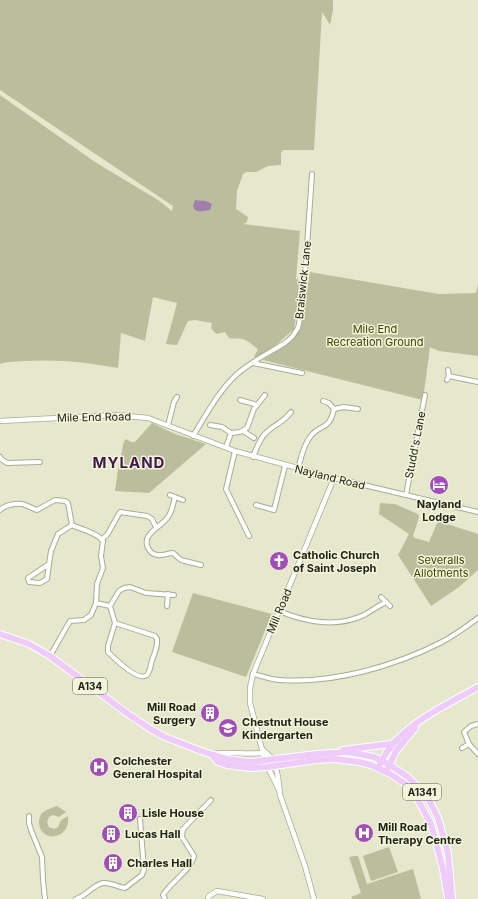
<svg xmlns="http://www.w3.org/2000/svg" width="478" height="899" viewBox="0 0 478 899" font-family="Inter,sans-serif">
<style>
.green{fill:#bbbe9c;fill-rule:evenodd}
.water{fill:#a07faa}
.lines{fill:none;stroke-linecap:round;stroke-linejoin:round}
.minor-casing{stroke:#a9ac92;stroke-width:6}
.tertiary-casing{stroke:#a9ac92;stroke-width:6}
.primary-casing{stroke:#fff;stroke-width:8}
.minor{stroke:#fff;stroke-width:4}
.tertiary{stroke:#fff;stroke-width:4.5}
.primary{stroke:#eecbf9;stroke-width:6}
.labels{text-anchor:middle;stroke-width:3;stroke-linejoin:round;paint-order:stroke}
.shield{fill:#f2f5da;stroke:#606152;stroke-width:1}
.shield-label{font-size:10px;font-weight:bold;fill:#212218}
.street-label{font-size:11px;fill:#212218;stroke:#f2f5da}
.park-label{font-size:11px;fill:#414300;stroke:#f2f5da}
.poi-label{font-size:11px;font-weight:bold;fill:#212218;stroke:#f2f5da;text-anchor:start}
.district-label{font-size:15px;font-weight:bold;letter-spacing:1px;fill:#40184c;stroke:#f2f5da}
</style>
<rect width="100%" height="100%" fill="#e5e8cd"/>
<!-- green -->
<g class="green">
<path d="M 0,0 L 333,0 L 333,10 L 330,25 L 322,12 L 314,150 L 283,150 L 281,153 L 281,165 L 268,166 L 256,172 L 246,172 L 243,174 L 237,191 L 236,209 L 248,217 L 247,222 L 243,224 L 300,231 L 296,279 L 302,281 L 294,329 L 277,344 L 257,358 L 254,357 L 258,349 C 253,346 249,341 243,339 C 239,338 233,339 229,338 L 225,332 L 216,334 L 211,328 L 212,323 L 195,320 L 188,321 L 177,345 L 166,344 L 177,303 L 153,297 L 145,341 L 121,333 L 118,368 C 85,362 58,359 25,361 C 16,362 9,361 0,364 L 0,95 L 95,162 L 158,200 L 172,211 L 173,206 L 0,90 ZM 195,200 L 203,201 L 200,211 L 194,209 Z"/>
<path d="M 310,272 L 438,294 L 476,293 L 478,284 L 478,356 L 439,351 L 430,347 L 423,400 L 263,360 C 277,351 292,343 301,328 Z"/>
<polygon points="152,423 175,434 206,444 149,493 115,491 118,469 124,441 126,439 131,442 135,442"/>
<polygon points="380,503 395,504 418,514 419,517 413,536 415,538 429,542 438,521 478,534 478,570 459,587 431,606 398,555 409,534 379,514"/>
<polygon points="193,593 272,614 246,677 172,652"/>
<path d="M 57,806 L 66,812 L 59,817 L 53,815 L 49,817 L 47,822 L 49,827 L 54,829 L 58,827 L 61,820 L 68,816 C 71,841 39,843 39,822 C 39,819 40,815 42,813 C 45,810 52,808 57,806 Z"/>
<polygon points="389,847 398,872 371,881 363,856"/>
<polygon points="355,856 358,856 367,884 413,869 421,899 352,899 351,897 361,893 349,857"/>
</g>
<!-- water -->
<path class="water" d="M 195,200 L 206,201 L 212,204 L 210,210 C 203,211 195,214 193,206 Z"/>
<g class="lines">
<!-- minor casing -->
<g class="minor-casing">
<g id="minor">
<polyline points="253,363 302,373"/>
<polyline points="449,376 478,382"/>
<polyline points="447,380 449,376 448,370"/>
<polyline points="240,400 257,405"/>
<polyline points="334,409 344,407 358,409"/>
<polyline points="168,425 174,402 177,397"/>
<polyline points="210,425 222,427 231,433 240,432 247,428 254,409 265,395"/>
<polyline points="243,431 254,438"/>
<path d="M 193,436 C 206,415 218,392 236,375 C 250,362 269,353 285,343 L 292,337 L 298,328 L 303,304 L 312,174"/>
<polyline points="226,447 231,433"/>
<polyline points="235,451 226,489 249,536"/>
<polyline points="0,457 1,459 7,463 40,462"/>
<path d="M 253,457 C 256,449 260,437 267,432 C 276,423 283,423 291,412"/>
<path d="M 298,469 C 301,458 303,446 310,437 C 320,423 329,432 334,409 L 329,403 L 323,401"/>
<polyline points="334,478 478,512"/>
<path d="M 170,495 L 175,497 C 173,504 172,512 168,517 C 163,524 155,528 150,534 C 143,542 148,554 158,555 C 163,556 168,553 173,553 L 181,560 L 201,565"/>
<polyline points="406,495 425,395"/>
<polyline points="175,497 183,500"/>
<polyline points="256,505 274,510 285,466"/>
<path d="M 0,510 C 5,505 18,502 25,505 C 29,506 33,509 37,510 L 55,500 L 65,501 L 68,503 L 72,525 C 82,530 96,532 103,541 L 101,556 L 103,568 L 97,584 L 96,603 L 91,615 L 84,620 L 70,621 L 50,656"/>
<polyline points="102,539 107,535 120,512 147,516 152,519 156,527"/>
<polyline points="49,564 47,579 40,583 29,582 28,578 49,564 51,551 58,534 72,525"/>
<polyline points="381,597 390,606"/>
<path d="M 96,603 L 110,606 L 115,623 L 108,646 L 108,652 C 115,659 138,682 147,675 C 150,672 151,664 152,660 C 155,653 158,646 157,639 L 155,636 L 115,623"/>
<polyline points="110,606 119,591 124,588 130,587 146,593 174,595"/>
<polyline points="167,606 168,594"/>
<path d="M 279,611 C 305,622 337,628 364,615 C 371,611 378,606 386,602"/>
<path d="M 253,674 C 262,676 271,680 280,680 C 333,684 395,666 442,642 C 455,635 466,627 478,618"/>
<polyline points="478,724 471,726 464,732 469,744 478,754"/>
<polyline points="462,748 469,744"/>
<polyline points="29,816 29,823 31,830 42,857 43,880 45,899"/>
<path d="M 76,899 C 86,896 93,885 103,883 C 110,882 118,887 125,888 L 142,875 L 144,869 L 140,819"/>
<path d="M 165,899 L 163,895 C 171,882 191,870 194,856 L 182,837 L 183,829 L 211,800"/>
</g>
</g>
<!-- tertiary casing -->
<g class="tertiary-casing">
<g id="tertiary">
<polyline points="0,421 116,415 148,418 235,451 334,478 253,674 250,688 250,703 265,761 279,790"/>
<polyline points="263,750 274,760 278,777 280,795 305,866 314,899"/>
<path d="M 213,754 C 229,751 246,755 263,753"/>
<polyline points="208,899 209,896 217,891 263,899"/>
</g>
</g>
<!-- primary casing -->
<g class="primary-casing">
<g id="primary">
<polyline points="0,634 29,644 50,656 128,714 152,730 165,737 201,751 227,759 251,762 317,754 348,752 374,757 390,765 408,777 427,796 438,818 448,853 452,899"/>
<polyline points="343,750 390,744 395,742"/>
<polyline points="212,755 218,762 227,765 250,768 267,767 316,760 334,759 359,762 371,765 390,774 404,783 413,792 418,800 431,824 443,869 448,899"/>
<path d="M 380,764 C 398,726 443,707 478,687"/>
<polyline points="388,768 396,751 415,728"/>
</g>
</g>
<!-- minor -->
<use href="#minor" class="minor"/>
<!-- tertiary -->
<use href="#tertiary" class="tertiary"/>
<!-- primary -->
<use href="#primary" class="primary"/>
</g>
<!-- icons -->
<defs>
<g id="hotel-disc" transform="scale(1)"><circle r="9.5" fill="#a34dbb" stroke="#f2f5da"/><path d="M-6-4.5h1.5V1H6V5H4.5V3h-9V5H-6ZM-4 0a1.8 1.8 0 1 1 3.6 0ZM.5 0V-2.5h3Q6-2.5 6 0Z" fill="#fff"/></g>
<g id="church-disc" transform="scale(1)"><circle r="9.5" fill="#a34dbb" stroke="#f2f5da"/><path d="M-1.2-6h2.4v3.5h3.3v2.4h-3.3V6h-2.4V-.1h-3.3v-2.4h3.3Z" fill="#fff"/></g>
<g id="building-disc" transform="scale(1)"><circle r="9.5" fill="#a34dbb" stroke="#f2f5da"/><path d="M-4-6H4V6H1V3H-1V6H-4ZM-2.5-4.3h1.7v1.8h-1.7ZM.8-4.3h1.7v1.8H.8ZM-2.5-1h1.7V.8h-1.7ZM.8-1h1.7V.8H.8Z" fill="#fff"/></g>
<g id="school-disc" transform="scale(1)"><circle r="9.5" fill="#a34dbb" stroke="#f2f5da"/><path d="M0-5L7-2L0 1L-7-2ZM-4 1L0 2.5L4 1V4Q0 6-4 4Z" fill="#fff"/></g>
<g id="hospital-disc" transform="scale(1)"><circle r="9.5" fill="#a34dbb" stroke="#f2f5da"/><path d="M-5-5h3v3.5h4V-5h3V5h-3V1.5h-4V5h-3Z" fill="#fff"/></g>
</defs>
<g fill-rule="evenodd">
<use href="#hotel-disc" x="439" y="485"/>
<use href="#church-disc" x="279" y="561"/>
<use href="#building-disc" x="210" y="713"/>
<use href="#school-disc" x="228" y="728"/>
<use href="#hospital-disc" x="99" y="767"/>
<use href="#building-disc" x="128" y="813"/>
<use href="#hospital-disc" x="364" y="833"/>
<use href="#building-disc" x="111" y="834"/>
<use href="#building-disc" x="113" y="863"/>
</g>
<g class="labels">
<!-- shield labels -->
<g class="shield">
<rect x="73" y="678" width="34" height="16" rx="3"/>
<rect x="403" y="784" width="38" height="16" rx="3"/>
</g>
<g class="shield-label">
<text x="90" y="690">A134</text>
<text x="422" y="796">A1341</text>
</g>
<!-- street labels -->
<g class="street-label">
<text transform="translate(303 280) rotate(-84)" y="4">Braiswick Lane</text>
<text transform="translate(94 417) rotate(-1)" y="4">Mile End Road</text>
<text transform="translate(415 445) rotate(-79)" y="4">Studd's Lane</text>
<text transform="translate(330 477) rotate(14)" y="4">Nayland Road</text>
<text transform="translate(279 611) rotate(-67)" y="4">Mill Road</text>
</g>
<!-- park labels -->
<g class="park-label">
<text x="375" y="333">Mile End<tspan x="375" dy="13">Recreation Ground</tspan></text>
<text x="441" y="564">Severalls<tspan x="441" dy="13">Allotments</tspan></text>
</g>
<!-- poi labels -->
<g class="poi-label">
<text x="439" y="508" text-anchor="middle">Nayland<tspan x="439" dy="13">Lodge</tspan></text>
<text x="293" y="559">Catholic Church<tspan x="293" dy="13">of Saint Joseph</tspan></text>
<text x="196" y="711" text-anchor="end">Mill Road<tspan x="196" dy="13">Surgery</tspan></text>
<text x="242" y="726">Chestnut House<tspan x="242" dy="13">Kindergarten</tspan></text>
<text x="113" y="765">Colchester<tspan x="113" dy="13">General Hospital</tspan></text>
<text x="142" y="817">Lisle House</text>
<text x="378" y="831">Mill Road<tspan x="378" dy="13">Therapy Centre</tspan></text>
<text x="125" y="838">Lucas Hall</text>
<text x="127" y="867">Charles Hall</text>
</g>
<!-- district labels -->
<g class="district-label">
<text x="129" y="468">MYLAND</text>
</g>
</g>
</svg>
